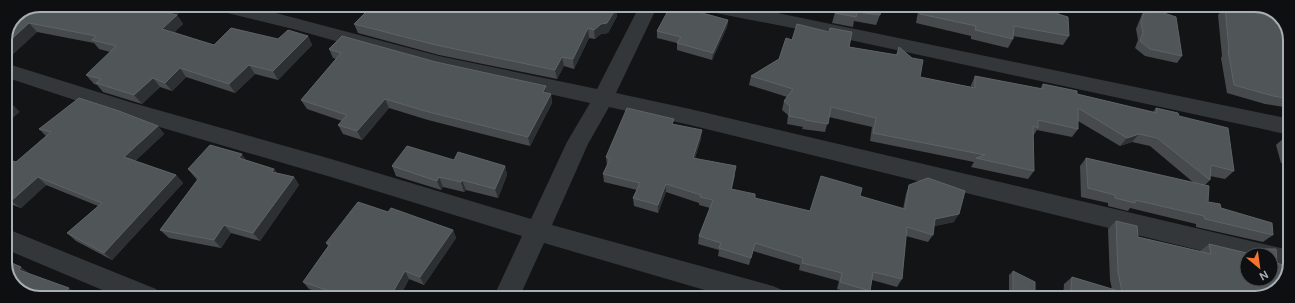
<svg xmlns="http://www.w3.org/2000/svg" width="1295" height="303" viewBox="0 0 1295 303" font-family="'DM Sans',sans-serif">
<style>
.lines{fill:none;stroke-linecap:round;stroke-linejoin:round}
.minor{fill:#34373a;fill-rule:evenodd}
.wall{fill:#464a4d;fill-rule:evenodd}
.shaded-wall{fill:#2d3032}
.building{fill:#505558;stroke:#5e6367}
.rim{fill:none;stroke:#a5afb5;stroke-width:2}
</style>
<rect width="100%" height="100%" fill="#131415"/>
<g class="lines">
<!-- minor -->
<g class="minor">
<polygon points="209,5 245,5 439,56 597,89 640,5 658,5 616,93 690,109 1289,250 1289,270 1288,272 1271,268 1271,255 1247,255 1247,262 690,125 609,107 588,144 552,225 773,286 782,290 786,298 732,298 544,243 519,298 493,298 522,236 331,177 132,119 5,77 5,63 133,103 331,159 531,219 567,142 590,103 439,70 293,29 211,9"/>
<polygon points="696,5 739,5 1290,119 1290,135 813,32 705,11 698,9"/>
<path d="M 1202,6 C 1223,4 1274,1 1284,24 L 1211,12 L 1204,10 Z"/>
<polygon points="5,228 156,289 160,297 119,297 5,249"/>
</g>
</g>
<!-- wall -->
<g class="wall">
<polygon points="40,5 187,5 177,15 183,24 174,32 214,45 278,39 308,36 312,45 278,80 255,74 235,93 186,77 172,91 160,87 142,104 103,92 97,85 94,84 86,75 110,52 99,49 94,43 37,32 13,54 5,52 5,40"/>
<polygon points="290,5 319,5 313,11"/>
<polygon points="837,5 880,15 876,25 854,21 853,27 832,23"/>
<polygon points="919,6 1059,6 1058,14 1069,36 1063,45 1013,36 1013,39 1008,48 971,39 971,36 916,23"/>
<polygon points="1254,6 1262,6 1266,8"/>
<polygon points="617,7 617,16 608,33 601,34 595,39 589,38 574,69 564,66 557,79 439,55 358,33 354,24"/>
<polygon points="1146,7 1182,56 1177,63 1145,56 1135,48 1138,40 1136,29 1142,14"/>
<polygon points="1225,7 1282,36 1290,42 1290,108 1265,104 1227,93 1221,58 1222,56 1218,15"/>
<polygon points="689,12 728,20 727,27 712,60 677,50 677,43 657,38 657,31"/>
<polygon points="792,40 849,47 896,55 899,47 920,77 971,87 971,85 975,76 1040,89 1043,84 1077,94 1153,112 1156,108 1179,116 1234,171 1225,179 1210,176 1210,180 1205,185 1208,202 1273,235 1263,242 1196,227 1196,224 1130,208 1128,211 1108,206 1108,203 1081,197 1080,166 1086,158 1194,183 1150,146 1132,142 1120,146 1078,121 1078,129 1072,137 1037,130 1033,136 1034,171 1028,179 971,167 974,162 870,141 872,127 829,117 825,132 802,129 803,127 787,124 788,115 782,110 784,101 787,97 749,85 751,76 779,59"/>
<polygon points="329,49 436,62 546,86 547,93 551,94 552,103 530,146 428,120 389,108 362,140 343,134 338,125 342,121 307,109 301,100 336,59 333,58"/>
<polygon points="673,124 701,139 695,158 735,175 732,189 755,198 810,211 860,196 903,209 906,194 909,185 954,222 934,226 933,235 928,242 906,236 902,279 897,287 872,280 870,291 866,298 837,289 839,281 799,270 800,265 753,251 749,265 718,256 719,250 698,244 699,236 710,208 699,205 699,203 666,192 658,213 634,206 633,198 637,190 604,182 603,174 607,166 606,157"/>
<polygon points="158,126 164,134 135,161 176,175 183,183 112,260 76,241 67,233 98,206 46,185 21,208 5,202 5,159 16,162 46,136 39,129"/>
<polygon points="1286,136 1290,137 1289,169 1287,165 1281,163 1276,145"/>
<polygon points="246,160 274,169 277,173 294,177 299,185 260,241 231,233 221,248 169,238 160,230 197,180 188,169"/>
<polygon points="454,160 505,166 507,175 498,198 466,190 464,192 443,187 441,190 396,176 392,166"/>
<polygon points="388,212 453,230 456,238 424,285 409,279 399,298 332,297 309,289 303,282 328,246 326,243"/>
<path d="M 1116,221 L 1138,237 L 1200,251 L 1209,244 L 1251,254 L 1259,249 L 1276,249 L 1255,298 L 1063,298 L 1064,284 L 1072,277 L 1112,289 L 1110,280 L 1108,229 ZM 1247,255 L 1258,255 L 1247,279 Z"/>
<polygon points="1013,271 1035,298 1009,298 1009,275"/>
</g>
<!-- shaded-wall -->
<g class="shaded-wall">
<polygon points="172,5 187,5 170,21 164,12"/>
<polygon points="310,5 319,5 313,11"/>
<polygon points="617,7 617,16 608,33 601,34 595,39 594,30"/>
<polygon points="177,15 183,24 169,38 162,29"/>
<polygon points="728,20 727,27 712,60 713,53"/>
<polygon points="29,23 37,32 13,54 5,45"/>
<polygon points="588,28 589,38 574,69 573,59"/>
<polygon points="308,36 312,45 278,80 273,71"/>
<polygon points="562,57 564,66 557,79 555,70"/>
<polygon points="249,65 255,74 235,93 229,84"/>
<polygon points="180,68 186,77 172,91 165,83"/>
<polygon points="153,78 160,87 142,104 134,95"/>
<polygon points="546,86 547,95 543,92"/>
<polygon points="551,94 552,103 530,146 528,137"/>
<polygon points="385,99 389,108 362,140 357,131"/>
<polygon points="10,102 20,112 5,124 5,106"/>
<polygon points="158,126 164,134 132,164 124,157"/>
<polygon points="702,130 701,139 692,166 693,158"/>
<polygon points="1139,134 1132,142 1120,146 1127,138"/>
<polygon points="242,154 248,163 239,158"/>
<polygon points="505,166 507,175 498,198 495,189"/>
<polygon points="274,169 280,178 272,172"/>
<polygon points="176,175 183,183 112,260 104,253"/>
<polygon points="38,177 46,185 21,208 11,201"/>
<polygon points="294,177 299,185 260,241 253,233"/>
<polygon points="439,177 443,187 441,190 437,181"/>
<polygon points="462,180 466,190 464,192 461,182"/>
<polygon points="666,184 666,192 658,213 658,205"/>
<polygon points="959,214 954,222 931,227 935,219"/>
<polygon points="224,225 231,233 221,248 214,240"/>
<polygon points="453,230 456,238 424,285 420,277"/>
<polygon points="5,249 10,253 5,258"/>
<polygon points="21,267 33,276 19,270"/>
<polygon points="405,271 409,279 399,298 390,297"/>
<polygon points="69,288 80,296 78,297 60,297"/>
<polygon points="351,293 354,297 348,297"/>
</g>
<!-- building -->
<g class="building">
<polygon points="40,5 172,5 164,12 177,15 162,29 214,45 231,28 278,39 288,30 308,36 273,71 249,65 229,84 180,68 165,83 153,78 134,95 96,83 101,79 86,75 116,46 92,40 96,36 29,23 5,45 5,40 15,15"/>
<polygon points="373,5 616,5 617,7 607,23 601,24 594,30 588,28 573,59 562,57 555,70 436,45 354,24"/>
<polygon points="837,5 882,6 880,15 857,12 856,17 835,13"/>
<polygon points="921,6 1059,6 1058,14 1068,17 1069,36 1014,26 1013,39 975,30 976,26 920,14"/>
<polygon points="670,7 689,12 691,10 728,20 713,53 677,43 681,37 657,31"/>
<polygon points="1146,7 1176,17 1182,56 1150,49 1140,41 1143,33 1141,22"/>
<polygon points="1225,7 1277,15 1282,36 1289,37 1290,42 1290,99 1273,96 1234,85 1228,50 1229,50"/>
<polygon points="797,24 829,32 830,28 852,32 849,47 897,55 899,47 912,58 923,60 920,77 975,88 975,76 1043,89 1043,84 1077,91 1077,94 1157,113 1156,108 1178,113 1179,116 1228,128 1234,171 1211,165 1210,180 1157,138 1139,134 1127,138 1078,108 1078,129 1038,120 1038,128 1033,126 1034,171 976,158 985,155 873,133 876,118 831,107 828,124 805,120 805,119 789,116 790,106 784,101 793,89 751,76 779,59 786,38 792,40"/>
<polygon points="342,36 436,62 546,86 543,92 551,94 528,137 425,111 385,99 357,131 338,125 347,115 301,100 341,53 329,49"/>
<polygon points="79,98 119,111 158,126 124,157 176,175 104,253 67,233 102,203 38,177 11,201 5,198 5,159 16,162 51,132 39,129"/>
<polygon points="5,101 10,102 5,106"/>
<polygon points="627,108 674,119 672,124 702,130 693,158 736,166 731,189 755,194 755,198 810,211 821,176 862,188 860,196 905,209 909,185 928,178 965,191 959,214 935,219 933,235 907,227 902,279 873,272 870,291 840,282 842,273 802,263 803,258 755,243 751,258 719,248 721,243 699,236 713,200 700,197 701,195 666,184 658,205 633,198 640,183 603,174 610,159 606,157"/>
<polygon points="1286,136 1290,137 1290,151"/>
<polygon points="210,145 242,154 239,158 274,169 272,172 294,177 253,233 224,225 214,240 160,230 199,178 188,169"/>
<polygon points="407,146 454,160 458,152 505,166 495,189 462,180 461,182 439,177 437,181 392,166"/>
<polygon points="1086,158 1209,186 1208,202 1220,204 1221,208 1272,223 1273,235 1205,219 1204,216 1135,200 1135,203 1115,198 1115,195 1088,188"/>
<polygon points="358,202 388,212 391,208 453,230 420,277 405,271 390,297 368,297 351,293 347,297 303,282 330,244 326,243"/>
<polygon points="1116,221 1137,226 1138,237 1211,254 1209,244 1255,255 1247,255 1247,279 1271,279 1271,255 1258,255 1259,254 1259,249 1276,249 1277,263 1283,265 1286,276 1277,291 1255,298 1070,298 1072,277 1122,292 1118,272"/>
<polygon points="5,260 21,267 19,270 69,288 60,297 33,297 14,286 5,267"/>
<polygon points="1013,271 1035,282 1035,298 1013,298"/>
</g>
<!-- crop -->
<path d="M0 0H1295V303H0ZM40 12H1255A28 28 0 0 1 1283 40V263A28 28 0 0 1 1255 291H40A28 28 0 0 1 12 263V40A28 28 0 0 1 40 12Z" fill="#0e0f10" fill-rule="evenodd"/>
<path class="rim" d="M40 12H1255A28 28 0 0 1 1283 40V263A28 28 0 0 1 1255 291H40A28 28 0 0 1 12 263V40A28 28 0 0 1 40 12Z"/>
<!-- north arrow -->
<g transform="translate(1259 267) rotate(151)"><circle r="19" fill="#0e0f10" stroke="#4a4f52"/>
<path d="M0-3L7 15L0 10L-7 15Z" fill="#f2742e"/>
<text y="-6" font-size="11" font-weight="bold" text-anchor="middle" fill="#a5afb5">N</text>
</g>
</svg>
